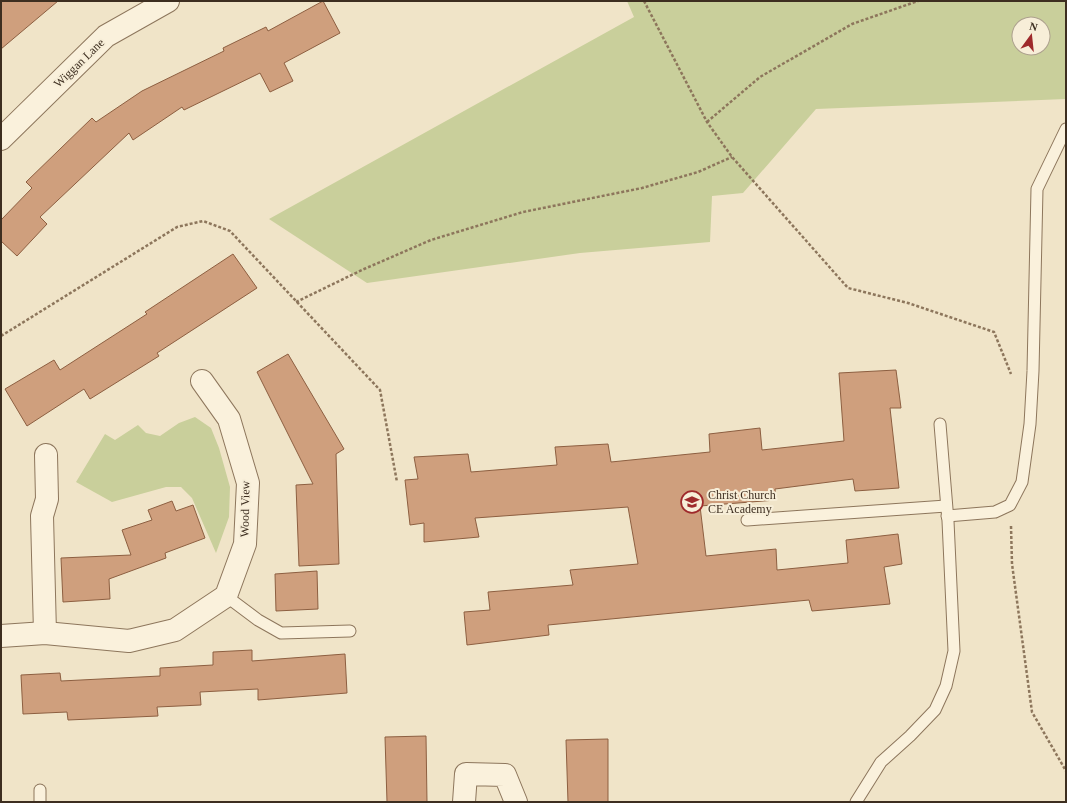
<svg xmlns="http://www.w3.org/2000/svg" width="1067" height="803" viewBox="0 0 1067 803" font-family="'Times New Roman',serif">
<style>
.green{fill:#c9cf9b;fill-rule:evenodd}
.building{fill:#cf9f7d;stroke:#8d5f41}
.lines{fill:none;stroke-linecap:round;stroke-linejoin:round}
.lane-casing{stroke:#8d765c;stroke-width:13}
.street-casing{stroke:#8d765c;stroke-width:24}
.path{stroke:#8d765c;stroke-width:2.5;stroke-dasharray:3 2;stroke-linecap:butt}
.lane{stroke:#faf1dc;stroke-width:11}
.street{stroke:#faf1dc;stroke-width:22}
.labels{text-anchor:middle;stroke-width:4;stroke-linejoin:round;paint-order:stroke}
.street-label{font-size:12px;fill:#3d2e20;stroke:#f7eed8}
.poi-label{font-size:12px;fill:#3d2e20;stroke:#f7eed8;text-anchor:start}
</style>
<rect width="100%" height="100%" fill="#f0e4c8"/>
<!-- green -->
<g class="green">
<path d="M 627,1 L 1066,1 L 1066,99 L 816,109 L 743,193 L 712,196 L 710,242 L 580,253 L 367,283 L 269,219 L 634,17 ZM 1019,24 L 1043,24 L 1043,48 L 1019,48 Z"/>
<polygon points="195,417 211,428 219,448 230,487 229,517 216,553 192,498 181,487 166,487 112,502 76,482 105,434 115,440 138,425 146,433 160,436 179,423"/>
</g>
<!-- building -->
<g class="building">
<polygon points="1,1 58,1 1,49"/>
<polygon points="323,1 340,33 284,63 293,81 270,92 260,73 184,110 182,107 133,140 129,133 40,217 47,224 17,256 1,241 1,220 32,188 26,182 92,118 96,122 142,91 224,51 223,48 266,27 268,31"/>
<polygon points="233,254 257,288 157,353 159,356 90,399 84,389 27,426 5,389 54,360 60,370 147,314 145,312"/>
<polygon points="288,354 344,449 336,454 339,564 299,566 296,485 313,484 257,372"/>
<polygon points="896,370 901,408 890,408 899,488 855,491 853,479 775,489 776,500 700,506 706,556 776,549 777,570 848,563 846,540 898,534 902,564 884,567 890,604 812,611 809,600 548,625 549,635 467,645 464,612 490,610 488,592 573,585 570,570 638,564 628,507 475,518 479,537 424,542 424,523 410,525 405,480 418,479 414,457 468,454 471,472 557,465 555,447 608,444 611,462 710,452 709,434 760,428 762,450 844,441 839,373"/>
<polygon points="172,501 176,511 193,505 205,538 165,553 166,558 109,579 110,599 63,602 61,558 131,555 122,530 152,520 148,510"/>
<polygon points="317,571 318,609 276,611 275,574"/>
<polygon points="252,650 252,661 345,654 347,693 258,700 258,689 200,692 201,705 157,707 158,716 68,720 67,712 23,714 21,675 60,673 61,681 160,676 160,668 213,665 213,652"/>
<polygon points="426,736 427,802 387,802 385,737"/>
<polygon points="608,739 608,802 568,802 566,740"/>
</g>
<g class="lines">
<!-- lane casing -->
<g class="lane-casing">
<g id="lane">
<polyline points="947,516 995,512 1010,505 1022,482 1030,424 1033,371 1037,189 1066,129"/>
<polyline points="747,520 946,506"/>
<polyline points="226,596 258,620 281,633 350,631"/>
<polyline points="40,802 40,790"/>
<polyline points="856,802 881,762 910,736 935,710 946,686 954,651 948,521 940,424"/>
</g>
</g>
<!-- street casing -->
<g class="street-casing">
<g id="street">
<polyline points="1,139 106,36 168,1"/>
<polyline points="45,633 42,516 47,499 46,455"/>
<polyline points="1,636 45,633 129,641 175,630 226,596 245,544 248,483 229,419 202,381"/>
<polyline points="464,802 466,774 505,775 516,802"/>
</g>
</g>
<!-- path -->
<g class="path">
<polyline points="644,1 707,122 732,157 848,288 908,303 994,332 1011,374"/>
<polyline points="707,122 760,77 852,24 918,1"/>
<polyline points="296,302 364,269 431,240 523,212 642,188 698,172 732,157"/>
<polyline points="1,336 177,227 203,221 230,231 380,390 397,482"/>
<polyline points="1011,526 1012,564 1032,712 1066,771"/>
</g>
<!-- lane -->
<use href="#lane" class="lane"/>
<!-- street -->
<use href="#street" class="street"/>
</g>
<!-- icons -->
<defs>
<g id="school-ring" transform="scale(1.15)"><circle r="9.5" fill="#f7eed8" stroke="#9e2a2b" stroke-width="1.5"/><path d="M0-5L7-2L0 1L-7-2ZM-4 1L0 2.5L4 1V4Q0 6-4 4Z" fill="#9e2a2b"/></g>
</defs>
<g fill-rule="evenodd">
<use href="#school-ring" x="692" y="502"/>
</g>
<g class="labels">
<!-- street labels -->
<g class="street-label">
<text transform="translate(79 63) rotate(-44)" y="4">Wiggan Lane</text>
<text transform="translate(245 509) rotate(-89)" y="4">Wood View</text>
</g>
<!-- poi labels -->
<g class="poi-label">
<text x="708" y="499">Christ Church<tspan x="708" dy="14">CE Academy</tspan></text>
</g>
</g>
<!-- border -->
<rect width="1067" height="803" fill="none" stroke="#3d2e20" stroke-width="4"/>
<!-- north arrow -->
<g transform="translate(1031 36) rotate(15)"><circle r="19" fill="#f7eed8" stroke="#ada18e"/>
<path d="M0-3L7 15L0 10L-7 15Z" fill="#9e2a2b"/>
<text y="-6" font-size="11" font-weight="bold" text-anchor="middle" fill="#3d2e20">N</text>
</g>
</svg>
